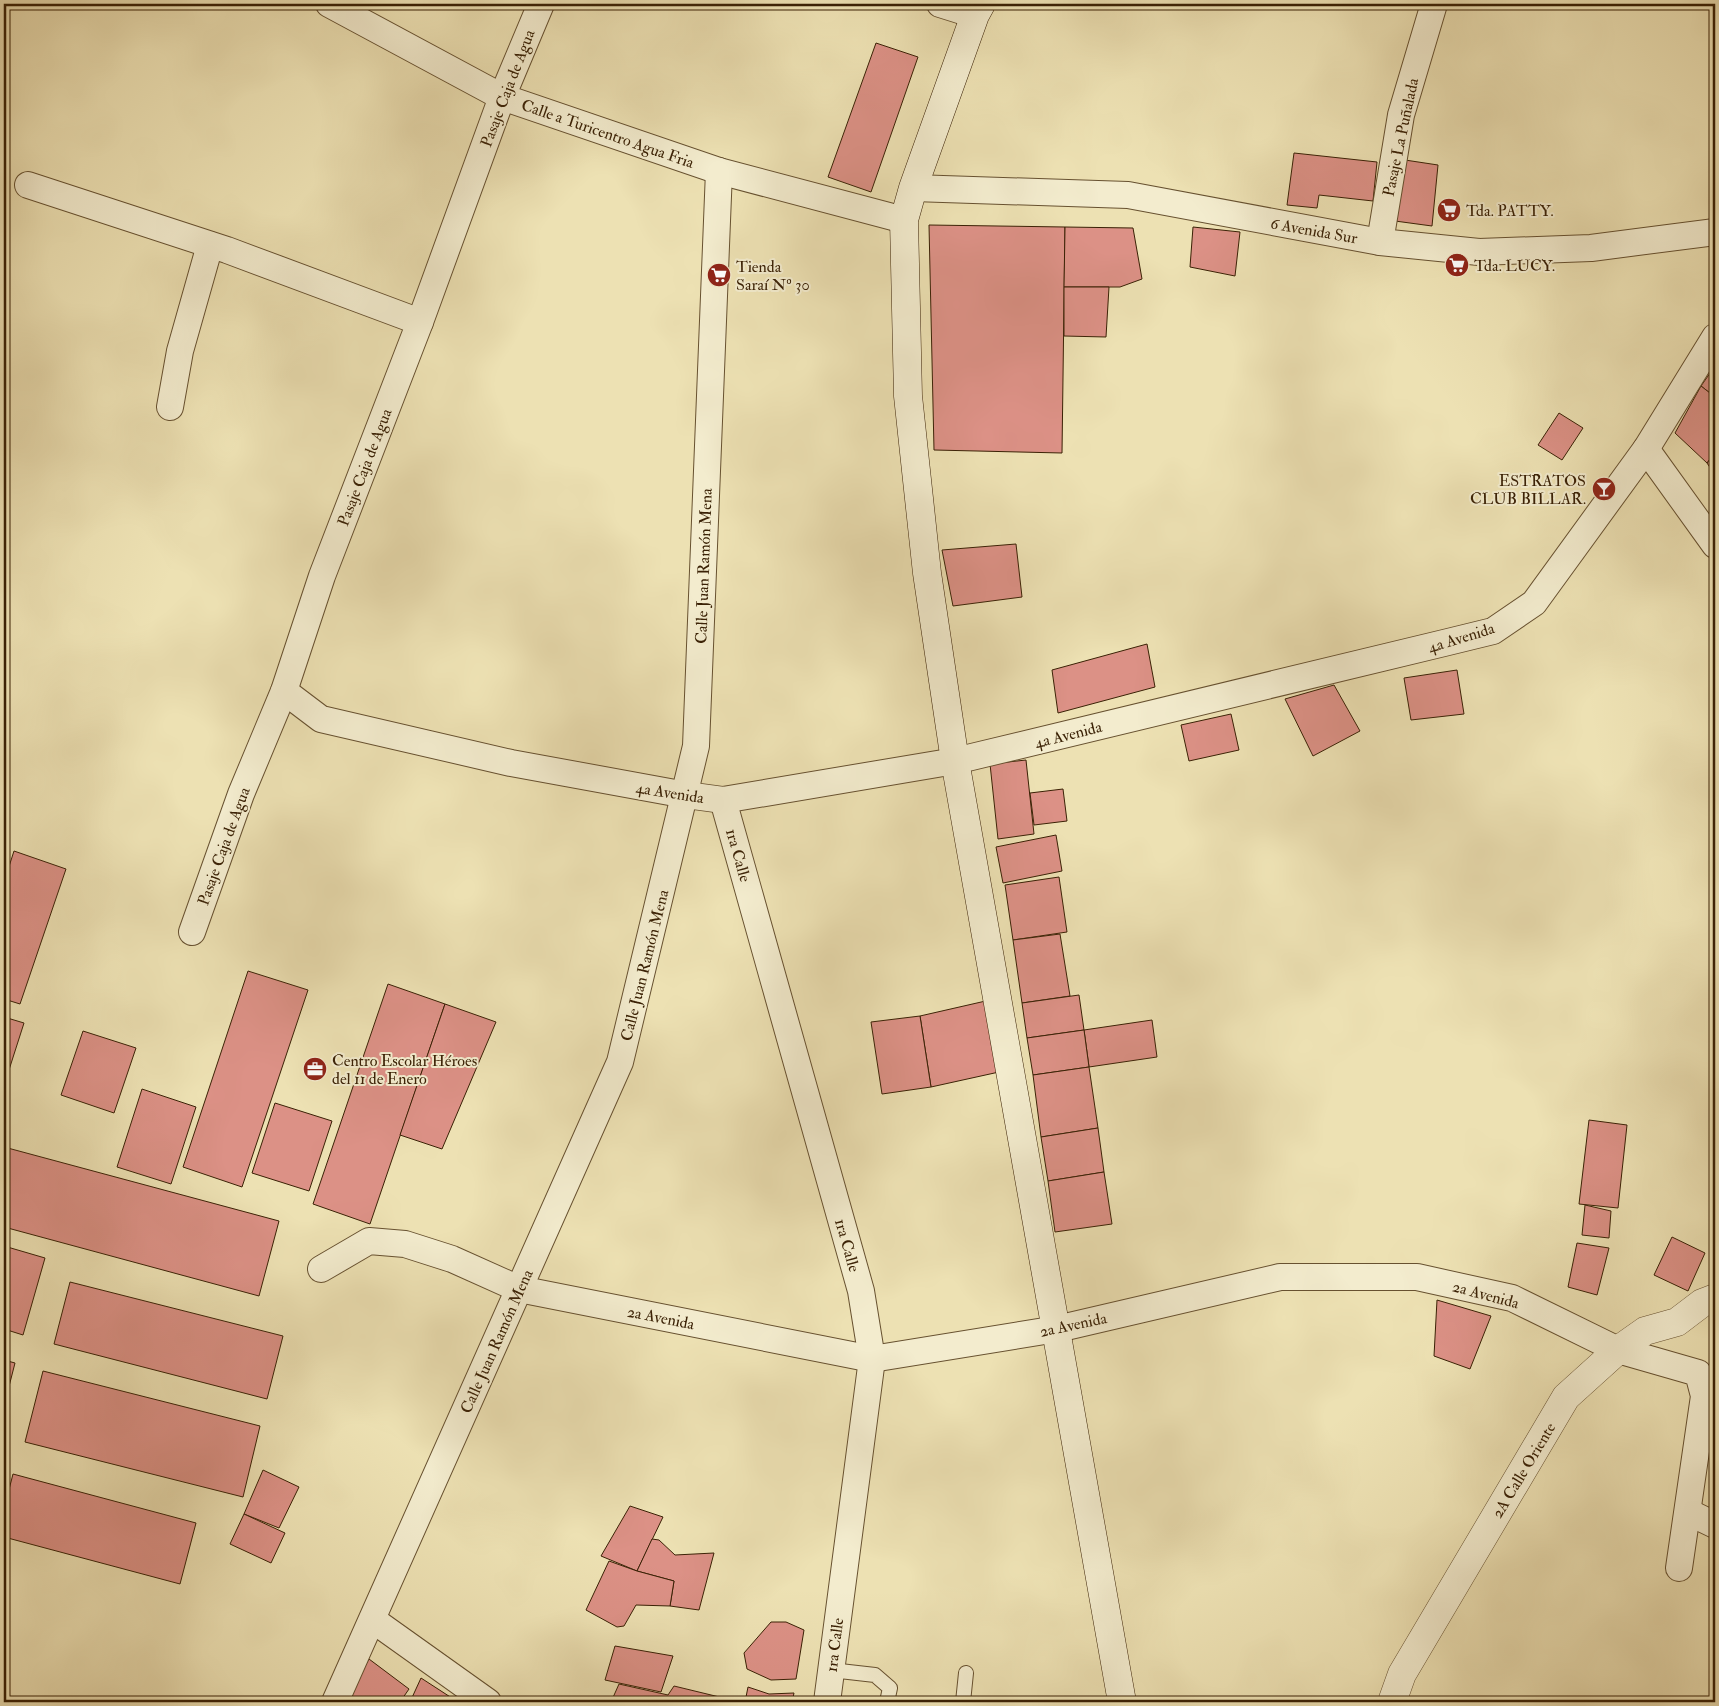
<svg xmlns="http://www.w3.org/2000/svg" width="1719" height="1706" viewBox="0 0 1719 1706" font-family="'IM FELL Double Pica',serif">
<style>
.building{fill:#dc9186;stroke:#3a2105}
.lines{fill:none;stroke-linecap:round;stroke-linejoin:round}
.service-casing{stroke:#675130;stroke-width:16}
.minor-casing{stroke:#675130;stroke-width:28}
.tertiary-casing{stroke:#675130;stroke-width:29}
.secondary-casing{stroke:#3a2105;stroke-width:29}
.service{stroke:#f3ecce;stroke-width:14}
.minor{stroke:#f3ecce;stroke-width:26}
.tertiary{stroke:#f3ecce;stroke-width:28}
.secondary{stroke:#f3ecce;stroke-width:28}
.labels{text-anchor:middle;stroke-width:4;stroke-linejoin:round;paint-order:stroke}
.street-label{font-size:16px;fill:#3a2105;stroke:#f3ecce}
.poi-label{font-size:16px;fill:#3a2105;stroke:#f3ecce;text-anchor:start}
</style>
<rect width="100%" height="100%" fill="#ede1b3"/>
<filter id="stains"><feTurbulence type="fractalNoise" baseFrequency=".004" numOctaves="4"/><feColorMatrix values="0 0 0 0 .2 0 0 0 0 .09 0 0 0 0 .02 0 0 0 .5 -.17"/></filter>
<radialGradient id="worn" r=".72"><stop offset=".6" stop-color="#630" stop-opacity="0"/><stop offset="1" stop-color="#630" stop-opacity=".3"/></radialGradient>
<!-- building -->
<g class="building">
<polygon points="876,43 918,57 871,192 828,177"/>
<polygon points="1294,153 1377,162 1373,201 1319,195 1317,208 1287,205"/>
<polygon points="1405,160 1438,165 1432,226 1395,221"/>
<polygon points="929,225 1065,227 1062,453 934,450"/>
<polygon points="1065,227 1133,228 1142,279 1120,287 1064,287"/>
<polygon points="1193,227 1240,232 1235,276 1190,267"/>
<polygon points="1064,287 1109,287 1106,337 1064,336"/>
<polygon points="1715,366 1715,397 1701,386"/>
<polygon points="1701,386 1715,397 1715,453 1707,463 1675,433"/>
<polygon points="1559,413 1583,428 1562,460 1538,445"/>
<polygon points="1715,453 1715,475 1707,463"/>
<polygon points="1016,544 1022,597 953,606 942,550"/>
<polygon points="1147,644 1155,687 1058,713 1052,670"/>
<polygon points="1457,670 1464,714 1411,720 1404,678"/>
<polygon points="1334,685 1360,731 1313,756 1285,699"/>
<polygon points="1231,714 1239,750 1189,761 1181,725"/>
<polygon points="1026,760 1034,834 998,839 990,764"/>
<polygon points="1063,789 1067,821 1034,825 1030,793"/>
<polygon points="1056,835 1062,871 1003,883 996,847"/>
<polygon points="14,851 66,869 20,1004 4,999 4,882"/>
<polygon points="1059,877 1067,932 1013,940 1005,885"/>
<polygon points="1060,934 1070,996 1022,1003 1013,940"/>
<polygon points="248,971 308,990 242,1187 183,1167"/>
<polygon points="388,984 445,1004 370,1224 313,1204"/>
<polygon points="1079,995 1084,1030 1027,1038 1022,1003"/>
<polygon points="990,1000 999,1072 931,1087 920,1016"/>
<polygon points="445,1004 496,1022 442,1149 400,1135"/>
<polygon points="920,1016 931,1087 882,1094 871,1022"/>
<polygon points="4,1017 24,1023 8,1073 4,1071"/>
<polygon points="1152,1020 1157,1057 1089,1067 1084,1030"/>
<polygon points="1084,1030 1089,1067 1033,1075 1027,1038"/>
<polygon points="83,1031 136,1048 114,1113 61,1095"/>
<polygon points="1089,1067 1098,1128 1041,1137 1033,1075"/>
<polygon points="142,1089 196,1107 171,1184 117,1167"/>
<polygon points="275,1103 332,1121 309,1191 252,1173"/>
<polygon points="1589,1120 1627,1125 1618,1208 1579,1204"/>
<polygon points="1098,1128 1104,1172 1048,1181 1041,1137"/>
<polygon points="4,1147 279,1221 259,1296 4,1227"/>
<polygon points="1104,1172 1112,1224 1055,1232 1048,1181"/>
<polygon points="1585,1205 1611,1211 1609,1238 1582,1235"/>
<polygon points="1672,1237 1705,1253 1688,1291 1654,1275"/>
<polygon points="1577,1243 1609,1248 1597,1295 1568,1287"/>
<polygon points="4,1246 45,1258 23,1335 4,1329"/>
<polygon points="70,1282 283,1336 267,1399 54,1344"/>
<polygon points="1437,1300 1491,1316 1470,1369 1434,1356"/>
<polygon points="4,1360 15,1363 4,1406"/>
<polygon points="43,1371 260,1426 243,1497 25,1442"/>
<polygon points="263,1470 299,1487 279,1528 244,1514"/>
<polygon points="13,1474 196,1523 180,1584 4,1537 4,1509"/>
<polygon points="630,1506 663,1517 637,1571 601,1556"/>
<polygon points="244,1514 285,1533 271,1563 230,1544"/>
<polygon points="652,1539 659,1540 675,1555 714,1553 699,1610 670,1606 674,1581 637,1571"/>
<polygon points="609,1561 637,1571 674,1581 670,1606 636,1605 624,1626 617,1627 586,1610"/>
<polygon points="771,1622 786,1622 804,1630 796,1679 771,1680 747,1669 744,1653"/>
<polygon points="615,1646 673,1656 661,1692 605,1680"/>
<polygon points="369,1659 409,1689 400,1702 344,1702"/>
<polygon points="421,1678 458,1702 410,1702"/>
<polygon points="619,1684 668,1695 674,1686 740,1702 611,1702"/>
<polygon points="748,1687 769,1694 794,1693 792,1702 745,1702"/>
</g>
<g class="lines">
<!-- service casing -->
<g class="service-casing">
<g id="service">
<polyline points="831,1670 875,1675 890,1688 887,1702"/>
<polyline points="963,1702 966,1673"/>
</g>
</g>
<!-- minor casing -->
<g class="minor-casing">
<g id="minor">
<polyline points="329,4 502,97 719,171 904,220"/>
<polyline points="940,4 975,15"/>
<polyline points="28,185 227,250 420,322"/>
<polyline points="913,188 1128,195 1380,242 1479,252 1591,248 1715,232"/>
<polyline points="1380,242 1401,115 1434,4"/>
<polyline points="170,407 180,351 210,245"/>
<polyline points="1646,449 1715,545"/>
<polyline points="284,691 321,719 511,763 686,795 723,800 955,761 1444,643 1493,631 1534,603 1646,449 1715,337"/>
<polyline points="723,800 861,1291 872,1359 827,1702"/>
<polyline points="192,932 241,794 284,691 322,576 420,322 502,97 541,4"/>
<polyline points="321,1269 369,1241 405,1244 452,1259 519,1289 872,1359 1057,1329 1280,1277 1417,1277 1512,1298 1618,1350 1698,1373 1704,1396 1679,1568"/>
<polyline points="1688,1512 1715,1525"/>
<polyline points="373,1620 488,1702"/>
<polyline points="335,1702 620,1062 696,746 719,171"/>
</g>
</g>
<!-- tertiary casing -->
<g class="tertiary-casing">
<polyline id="tertiary" points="1392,1702 1402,1674 1566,1397 1618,1350 1645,1331 1677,1322 1702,1303 1715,1298"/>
</g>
<!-- secondary casing -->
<g class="secondary-casing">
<polyline id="secondary" points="981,4 975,15 913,188 904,220 908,396 927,573 955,761 1122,1702"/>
</g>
<!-- service -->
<use href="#service" class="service"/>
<!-- minor -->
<use href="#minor" class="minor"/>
<!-- tertiary -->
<use href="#tertiary" class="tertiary"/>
<!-- secondary -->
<use href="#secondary" class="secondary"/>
</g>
<!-- icons -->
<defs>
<g id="supermarket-disc" transform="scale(1.25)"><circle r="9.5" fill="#8f2418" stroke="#f3ecce"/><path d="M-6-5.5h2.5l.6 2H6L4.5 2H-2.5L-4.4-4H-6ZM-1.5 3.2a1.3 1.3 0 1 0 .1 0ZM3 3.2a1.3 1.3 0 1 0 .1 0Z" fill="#fff"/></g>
<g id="bar-disc" transform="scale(1.25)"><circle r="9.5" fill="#8f2418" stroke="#f3ecce"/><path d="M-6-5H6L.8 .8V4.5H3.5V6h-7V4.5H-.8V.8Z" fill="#fff"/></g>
<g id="office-disc" transform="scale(1.25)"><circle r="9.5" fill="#8f2418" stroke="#f3ecce"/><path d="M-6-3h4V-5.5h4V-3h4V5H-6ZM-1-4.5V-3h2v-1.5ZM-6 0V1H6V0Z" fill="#fff"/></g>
</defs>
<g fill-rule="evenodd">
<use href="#supermarket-disc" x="1449" y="210"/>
<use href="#supermarket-disc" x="1457" y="265"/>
<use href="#supermarket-disc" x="719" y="275"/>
<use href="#bar-disc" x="1604" y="489"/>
<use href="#office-disc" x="315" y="1069"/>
</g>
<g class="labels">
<!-- street labels -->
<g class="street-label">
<text transform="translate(507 88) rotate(-69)" y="6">Pasaje Caja de Agua</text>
<text transform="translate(608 133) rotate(19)" y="6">Calle a Turicentro Agua Fria</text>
<text transform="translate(1400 137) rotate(-78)" y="6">Pasaje La Puñalada</text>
<text transform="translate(1314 230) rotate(10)" y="6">6 Avenida Sur</text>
<text transform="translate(364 467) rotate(-69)" y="6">Pasaje Caja de Agua</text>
<text transform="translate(703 566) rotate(-88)" y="6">Calle Juan Ramón Mena</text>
<text transform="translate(1461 637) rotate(-17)" y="6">4a Avenida</text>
<text transform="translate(1068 734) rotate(-14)" y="6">4a Avenida</text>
<text transform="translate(670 792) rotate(9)" y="6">4a Avenida</text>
<text transform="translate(223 846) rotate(-70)" y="6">Pasaje Caja de Agua</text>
<text transform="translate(739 855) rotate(74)" y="6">1ra Calle</text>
<text transform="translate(644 965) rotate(-76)" y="6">Calle Juan Ramón Mena</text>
<text transform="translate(848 1245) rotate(74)" y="6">1ra Calle</text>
<text transform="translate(1486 1294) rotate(15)" y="6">2a Avenida</text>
<text transform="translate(661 1317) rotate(11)" y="6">2a Avenida</text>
<text transform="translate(1073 1324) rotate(-12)" y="6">2a Avenida</text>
<text transform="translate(496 1341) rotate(-66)" y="6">Calle Juan Ramón Mena</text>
<text transform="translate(1523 1470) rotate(-59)" y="6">2A Calle Oriente</text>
<text transform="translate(834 1645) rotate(-83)" y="6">1ra Calle</text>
</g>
<!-- poi labels -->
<g class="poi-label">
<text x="1466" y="216">Tda. PATTY.</text>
<text x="1474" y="271">Tda. LUCY.</text>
<text x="736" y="272">Tienda<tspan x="736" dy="18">Saraí Nº 30</tspan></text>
<text x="1586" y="486" text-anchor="end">ESTRATOS<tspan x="1586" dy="18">CLUB BILLAR.</tspan></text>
<text x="332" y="1066">Centro Escolar Héroes<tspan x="332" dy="18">del 11 de Enero</tspan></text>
</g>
</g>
<!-- margin -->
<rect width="1719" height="1706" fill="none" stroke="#ede1b3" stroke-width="20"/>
<rect x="5" y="5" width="1709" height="1696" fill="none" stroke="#3a2105" stroke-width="2.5"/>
<rect x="10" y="10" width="1699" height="1686" fill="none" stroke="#3a2105"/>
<rect width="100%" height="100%" filter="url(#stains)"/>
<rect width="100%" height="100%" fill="url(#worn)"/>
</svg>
